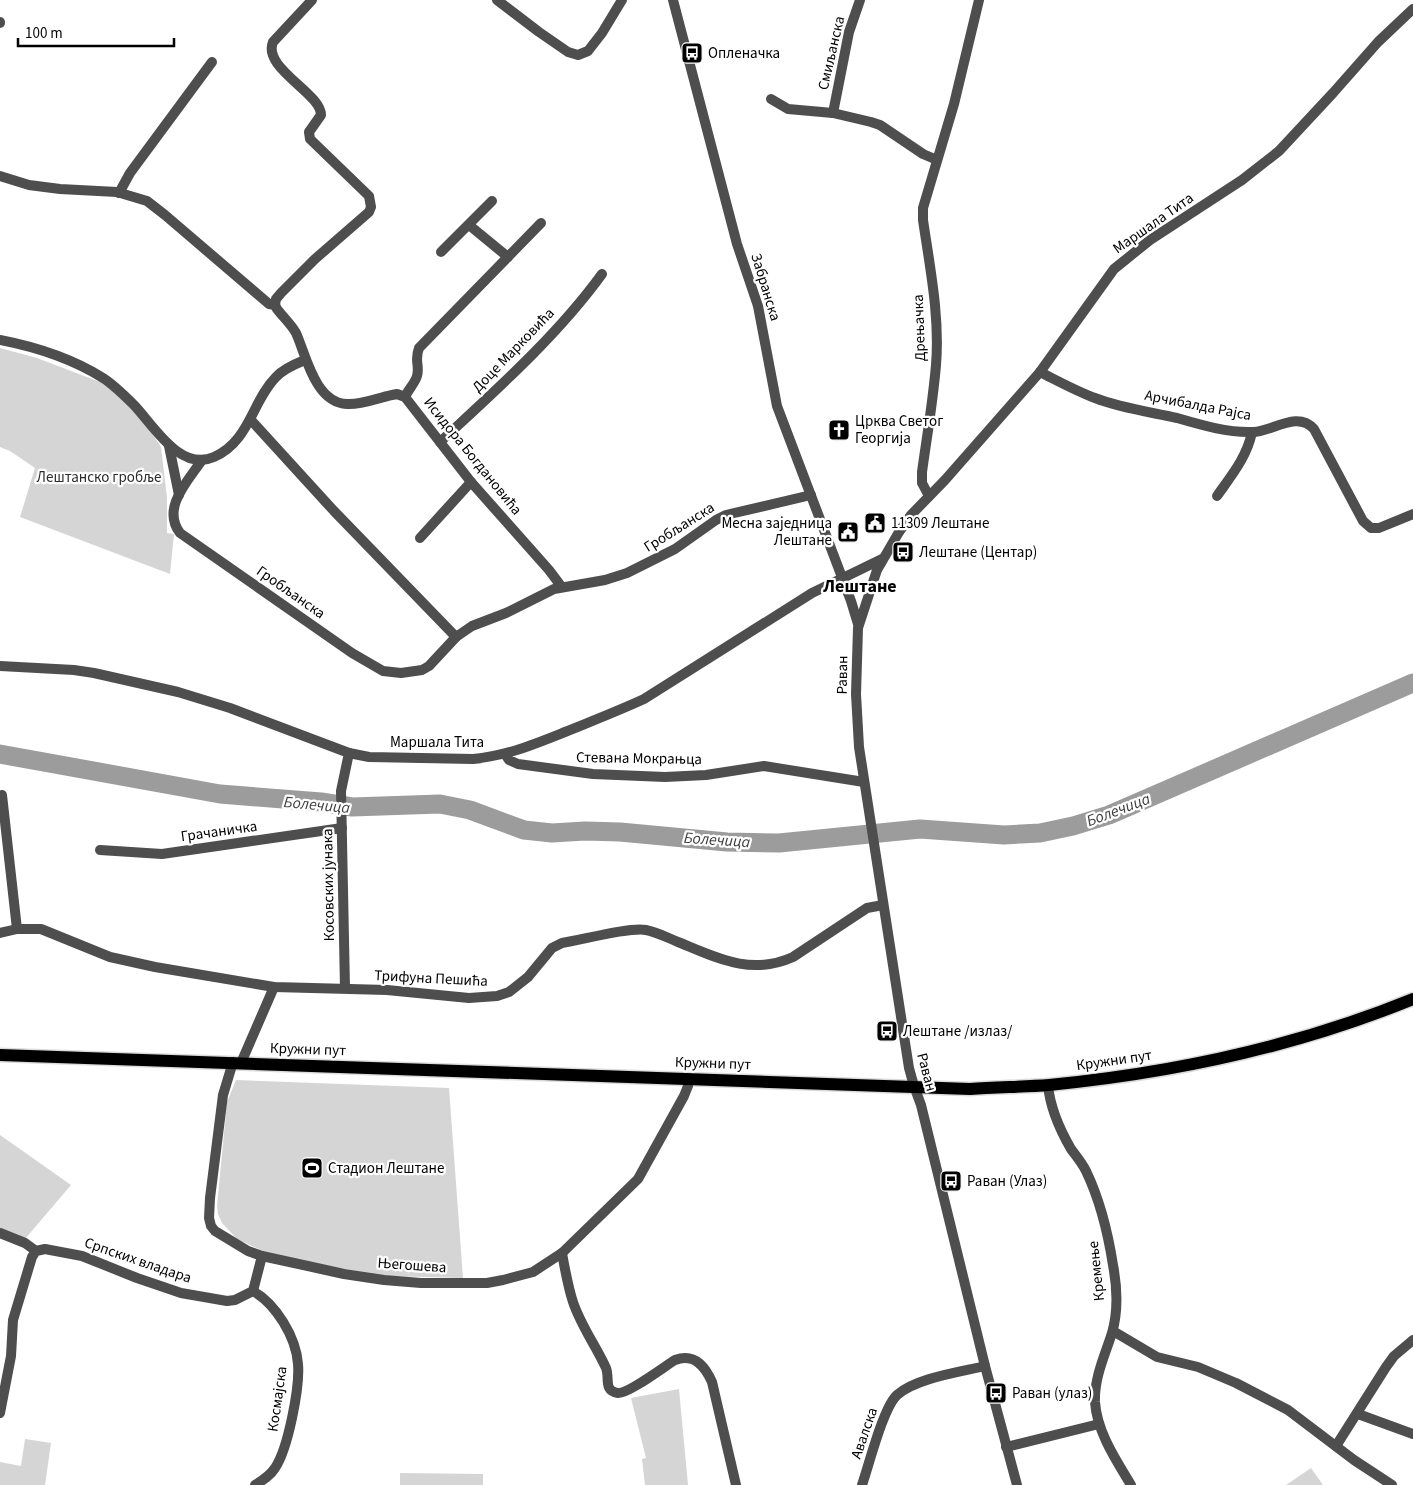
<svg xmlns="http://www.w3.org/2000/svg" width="1413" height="1485" viewBox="0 0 1413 1485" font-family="'Source Sans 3',sans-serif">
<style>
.green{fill:#d5d5d5}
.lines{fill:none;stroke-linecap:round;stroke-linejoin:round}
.river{stroke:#9c9c9c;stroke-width:19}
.major-casing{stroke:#dbdbdb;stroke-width:15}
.minor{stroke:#4e4e4e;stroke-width:10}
.major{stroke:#000;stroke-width:12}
.labels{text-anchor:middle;stroke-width:4.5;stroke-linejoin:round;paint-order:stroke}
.poi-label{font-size:15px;fill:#000;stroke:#fff;text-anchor:start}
.street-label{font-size:15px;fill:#000;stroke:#fff}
.park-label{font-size:15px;fill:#2c2c2c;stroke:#fff}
.water-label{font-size:16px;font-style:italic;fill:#3d3d3d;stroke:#fff}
.quarter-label{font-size:18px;font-weight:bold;fill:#000;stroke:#fff}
</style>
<rect width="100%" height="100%" fill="#fff"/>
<!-- green -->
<g class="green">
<polygon points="0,348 37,358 100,382 116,393 147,426 161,447 167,498 167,533 174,534 170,574 20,517 35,468 10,451 0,447"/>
<polygon points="236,1080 449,1088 463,1278 383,1276 272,1255 237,1239 222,1223 218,1214 217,1206 227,1102"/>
<polygon points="0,1135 71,1185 25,1239 0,1230"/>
<polygon points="679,1389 688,1485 645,1485 642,1459 646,1458 631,1398"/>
<polygon points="25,1439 51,1443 45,1485 0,1485 0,1462 21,1466"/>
<polygon points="1311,1468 1323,1485 1286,1485"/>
<polygon points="400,1473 483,1474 483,1485 400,1485"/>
</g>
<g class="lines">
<!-- river -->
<polyline class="river" points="0,754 220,794 321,802 352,807 440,804 470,810 524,830 552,833 585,831 620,832 727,842 779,843 920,829 1004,835 1040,833 1073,826 1109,815 1413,683"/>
<!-- major casing -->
<g class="major-casing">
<path id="major" d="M 0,1055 L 970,1089 C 996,1087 1023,1087 1049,1085 C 1173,1073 1298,1046 1413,999"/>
</g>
<!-- minor -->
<g class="minor">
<path d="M 312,0 L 273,42 C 262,68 321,93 321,115 L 309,132 L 310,139 L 369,196 L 371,207 L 369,212 L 315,259 L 281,293 L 276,299 L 275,305 L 277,309 C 283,317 291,324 296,333 C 306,355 315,403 347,404 C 362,405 377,398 392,395 L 397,394 L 405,397 L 471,482 L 549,570 L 561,586"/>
<polyline points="497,0 539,32 568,52 578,55 588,51 602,33 622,0"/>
<polyline points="673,0 737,244 758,306 777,406 851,601 858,624"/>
<polyline points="0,23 0,22"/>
<polyline points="771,99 788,109 833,113 871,122 880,125 923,154 937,160"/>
<polyline points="833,113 849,32 860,0"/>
<polyline points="0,176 29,185 60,189 117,192 147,201 165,215 269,304 275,305"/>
<polyline points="119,193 130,173 212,62"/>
<polyline points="469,225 508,257"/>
<polyline points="441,252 492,201"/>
<path d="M 0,340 C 36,347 71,358 103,378 C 114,385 125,396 134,405 C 154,426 180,472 214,457 C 250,441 252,401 276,377 C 283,369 295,364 305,360"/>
<path d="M 1040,372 C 1058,381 1076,391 1095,398 C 1121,408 1150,412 1177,418 C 1201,425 1228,433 1253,432 C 1272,432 1297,410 1314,429 L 1363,521 L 1371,528 L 1379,528 L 1413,514"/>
<path d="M 405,397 C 408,390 415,383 417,376 C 420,365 414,361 419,348 L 541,223"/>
<polyline points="251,420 334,511 456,637"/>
<path d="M 440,442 C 496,390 557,336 602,274"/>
<polyline points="169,446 179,495"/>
<path d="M 202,460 C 188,481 161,508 180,533 L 352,653 L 383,671 L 401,673 L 422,670 L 429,666 L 456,637 L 472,626 L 506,613 L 554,589 L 605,580 L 627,573 L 675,549 L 716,520 L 726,515 L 811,495"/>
<path d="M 929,496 L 922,483 L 922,472 C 927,436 933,401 936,365 C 940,317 930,268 923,220 L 923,208 L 954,104 L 979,0"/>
<path d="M 1217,496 C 1231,476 1247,457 1252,432"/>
<polyline points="420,538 471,482"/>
<path d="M 0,666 L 74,670 L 94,673 L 178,692 L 230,708 L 349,753 L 369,757 L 473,759 C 506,756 535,744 565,732 C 592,721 618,711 644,699 L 812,593 L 882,559"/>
<polyline points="505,754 509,760 518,764 593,774 665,777 706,775 764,766 864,782"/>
<polyline points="2,795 17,929"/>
<polyline points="100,850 162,854 342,828"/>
<path d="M 0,933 L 17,929 L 41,929 L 110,957 L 155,967 L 274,987 L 387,990 L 469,998 L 497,996 L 509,992 L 528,977 L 552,948 L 562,943 C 582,940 628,927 646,930 C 657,932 668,938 678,942 C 717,958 751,976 793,957 L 867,908 L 883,905"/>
<polyline points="345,988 341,791 349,753"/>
<polyline points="233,1062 223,1095 210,1198 209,1218 211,1226 215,1231 248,1251 262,1256 344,1274 384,1280 421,1283 487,1283 503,1280 533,1272 562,1253 638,1179 684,1096 688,1086 688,1079"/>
<polyline points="241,1063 274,987"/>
<path d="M 1048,1085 C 1050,1107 1060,1130 1071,1149 C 1076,1156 1082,1163 1086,1171 C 1100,1200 1108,1233 1113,1265 C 1117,1286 1118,1312 1112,1333 C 1105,1355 1094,1378 1095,1402 C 1097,1432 1116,1460 1131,1485"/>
<polyline points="0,1233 25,1243 36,1251"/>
<path d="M 562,1253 C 565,1270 568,1287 573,1302 C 581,1326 596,1346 606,1368 C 610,1378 603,1391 618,1393 C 628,1394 665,1366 675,1360 C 694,1353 705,1366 712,1382 L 736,1485"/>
<path d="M 253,1291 C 276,1304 296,1337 298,1364 C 300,1387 288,1449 275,1468 C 270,1476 263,1480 255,1485"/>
<polyline points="1113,1331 1157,1357 1198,1367 1236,1383 1288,1410 1354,1460 1392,1485"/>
<polyline points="0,1413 11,1356 13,1320 32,1257 36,1251 45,1249 82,1256 137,1278 181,1293 227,1301 235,1300 253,1291 262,1256"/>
<polyline points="1358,1414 1413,1434"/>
<polyline points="1336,1446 1386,1367 1394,1356 1413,1340"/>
<polyline points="1006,1447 1099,1424"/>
<path d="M 862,1485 C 869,1465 883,1408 897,1395 C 916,1378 960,1372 985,1366"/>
<polyline points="1017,1485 985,1366 921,1105 914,1086 909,1068 859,747 856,694 858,628 877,570 899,532 911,515 945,480 1040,372 1114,269 1150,240 1242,180 1279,151 1333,93 1378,42 1413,9"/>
</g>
<!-- major -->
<use href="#major" class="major"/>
</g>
<!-- icons -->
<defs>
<g id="bus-square" transform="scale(1.125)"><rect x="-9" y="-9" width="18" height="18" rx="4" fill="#000" stroke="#fff"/><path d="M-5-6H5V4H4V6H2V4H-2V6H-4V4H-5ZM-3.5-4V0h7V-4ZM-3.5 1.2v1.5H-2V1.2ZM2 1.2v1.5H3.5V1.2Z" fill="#fff"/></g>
<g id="church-square" transform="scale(1.125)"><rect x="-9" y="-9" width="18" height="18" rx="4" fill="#000" stroke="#fff"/><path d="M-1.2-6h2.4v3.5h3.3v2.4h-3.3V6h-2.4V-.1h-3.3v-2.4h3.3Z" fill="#fff"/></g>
<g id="civic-square" transform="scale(1.125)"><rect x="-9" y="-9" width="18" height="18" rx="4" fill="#000" stroke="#fff"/><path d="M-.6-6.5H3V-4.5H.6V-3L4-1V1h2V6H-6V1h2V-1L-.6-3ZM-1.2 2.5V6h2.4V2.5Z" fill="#fff"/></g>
<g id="stadium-square" transform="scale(1.125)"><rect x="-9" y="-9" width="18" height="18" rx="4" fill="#000" stroke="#fff"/><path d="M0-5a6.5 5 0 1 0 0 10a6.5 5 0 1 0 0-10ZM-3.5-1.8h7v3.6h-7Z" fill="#fff"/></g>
</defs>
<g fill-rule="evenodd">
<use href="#bus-square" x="692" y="53"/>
<use href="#church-square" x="839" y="430"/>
<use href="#civic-square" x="875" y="523"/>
<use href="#civic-square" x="848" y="532"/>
<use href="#bus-square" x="903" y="552"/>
<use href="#bus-square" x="887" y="1031"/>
<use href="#stadium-square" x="312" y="1168"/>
<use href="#bus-square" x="951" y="1181"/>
<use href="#bus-square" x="996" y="1393"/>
</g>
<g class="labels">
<!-- poi labels -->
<g class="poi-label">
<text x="708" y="58">Опленачка</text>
<text x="855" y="426">Црква Светог<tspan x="855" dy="17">Георгија</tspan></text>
<text x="832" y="528" text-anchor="end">Месна заједница<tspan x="832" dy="17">Лештане</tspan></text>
<text x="891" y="528">11309 Лештане</text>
<text x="919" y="557">Лештане (Центар)</text>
<text x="903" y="1036">Лештане /излаз/</text>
<text x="328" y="1173">Стадион Лештане</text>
<text x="967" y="1186">Раван (Улаз)</text>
<text x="1012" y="1398">Раван (улаз)</text>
</g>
<!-- street labels -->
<g class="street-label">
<text transform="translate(831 53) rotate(-77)" y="5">Смиљанска</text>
<text transform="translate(1153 223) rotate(-35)" y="5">Маршала Тита</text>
<text transform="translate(766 287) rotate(73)" y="5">Забранска</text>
<text transform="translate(919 328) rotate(-92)" y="5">Дрењачка</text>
<text transform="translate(513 350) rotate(-46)" y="5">Доце Марковића</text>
<text transform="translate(1198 405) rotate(11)" y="5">Арчибалда Рајса</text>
<text transform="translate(473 456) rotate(51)" y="5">Исидора Богдановића</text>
<text transform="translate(679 527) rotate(-32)" y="5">Гробљанска</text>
<text transform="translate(291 592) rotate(35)" y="5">Гробљанска</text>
<text transform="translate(842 675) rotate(-89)" y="5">Раван</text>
<text x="437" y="747">Маршала Тита</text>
<text transform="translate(639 758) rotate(1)" y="5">Стевана Мокрањца</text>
<text transform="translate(219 831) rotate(-8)" y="5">Грачаничка</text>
<text transform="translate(328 885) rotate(-91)" y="5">Косовских јунака</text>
<text transform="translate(431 978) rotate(3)" y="5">Трифуна Пешића</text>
<text transform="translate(308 1049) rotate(2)" y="5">Кружни пут</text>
<text transform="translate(1114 1060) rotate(-8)" y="5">Кружни пут</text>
<text transform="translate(713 1063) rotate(2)" y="5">Кружни пут</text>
<text transform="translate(927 1072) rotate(75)" y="5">Раван</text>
<text transform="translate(138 1260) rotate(19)" y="5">Српских владара</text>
<text transform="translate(412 1265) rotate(4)" y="5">Његошева</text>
<text transform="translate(1096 1271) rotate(-96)" y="5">Кремење</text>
<text transform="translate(277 1399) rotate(-82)" y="5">Космајска</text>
<text transform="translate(864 1433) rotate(-71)" y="5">Авалска</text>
</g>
<!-- park labels -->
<g class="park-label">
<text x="99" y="482">Лештанско гробље</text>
</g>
<!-- water labels -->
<g class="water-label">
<text transform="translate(317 804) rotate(5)" y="6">Болечица</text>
<text transform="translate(1118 809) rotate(-21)" y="6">Болечица</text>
<text transform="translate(717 839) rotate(4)" y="6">Болечица</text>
</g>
<!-- quarter labels -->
<g class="quarter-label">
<text x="860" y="592">Лештане</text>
</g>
</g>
<!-- scale -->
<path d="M18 38v8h156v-8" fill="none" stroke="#000000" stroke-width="2.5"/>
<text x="25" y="38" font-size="15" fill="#000000" stroke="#ffffff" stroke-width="4" paint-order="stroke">100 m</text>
</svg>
